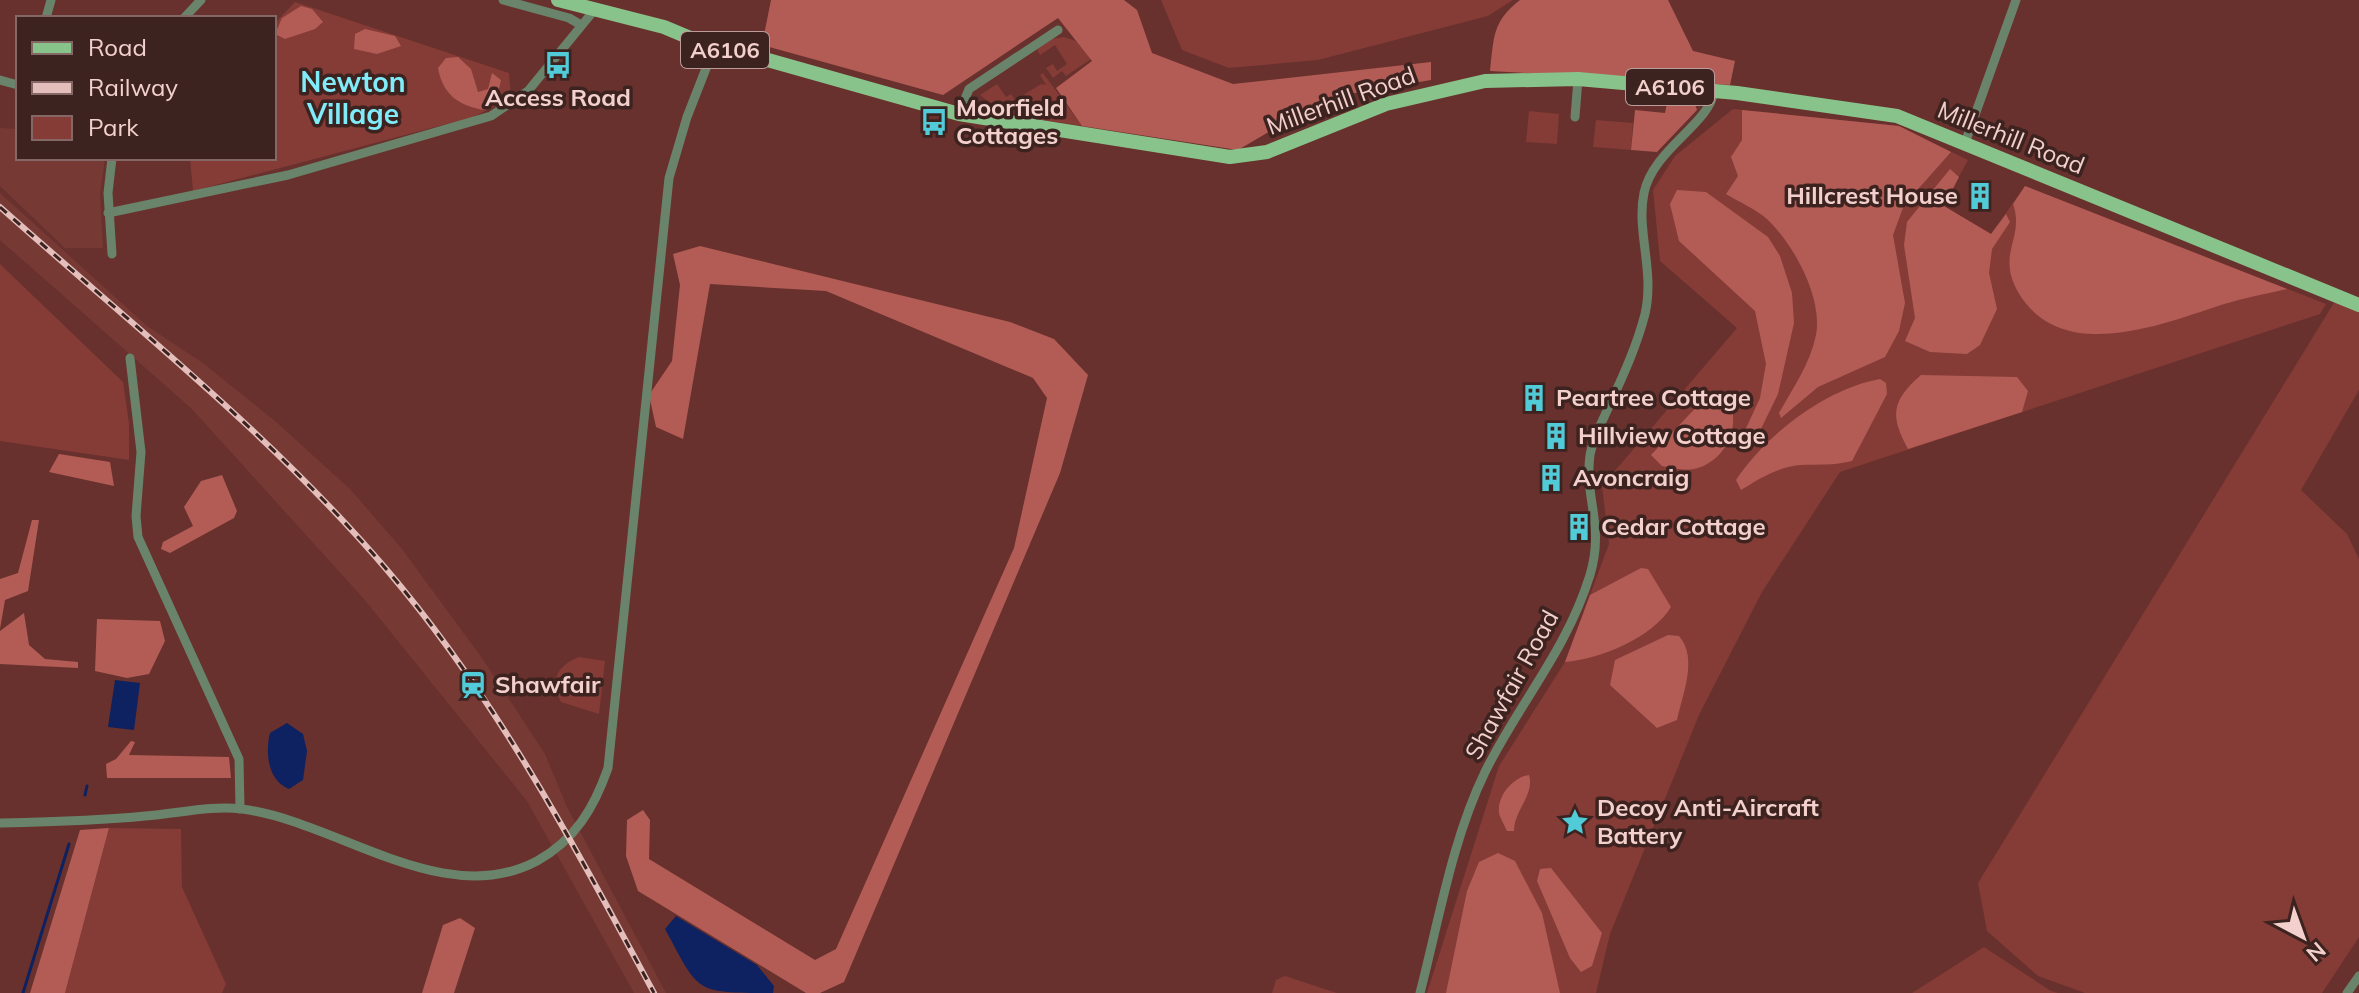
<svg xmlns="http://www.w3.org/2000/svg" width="2359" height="993" viewBox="0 0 2359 993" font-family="Mulish,sans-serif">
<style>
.built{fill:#773934}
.green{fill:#853b36}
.forest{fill:#b35c55}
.water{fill:#0e2160}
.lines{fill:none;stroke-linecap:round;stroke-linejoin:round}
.stream{stroke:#0e2160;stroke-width:3}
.street{stroke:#69846a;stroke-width:9}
.primary{stroke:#89c38c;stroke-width:14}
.rail-casing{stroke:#e3beba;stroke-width:6}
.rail{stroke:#3c2320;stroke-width:3;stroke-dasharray:9;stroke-linecap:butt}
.labels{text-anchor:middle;stroke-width:7;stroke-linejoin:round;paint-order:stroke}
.shield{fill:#3c2320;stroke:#bc9c98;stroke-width:2}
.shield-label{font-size:22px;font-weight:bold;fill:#f3d0cc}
.poi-label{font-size:24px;font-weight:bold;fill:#f3d0cc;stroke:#3c2320;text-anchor:start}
.street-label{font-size:24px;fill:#f3d0cc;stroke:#3c2320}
.quarter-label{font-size:28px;font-weight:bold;fill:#81ecf9;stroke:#3c2320}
</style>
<rect width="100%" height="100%" fill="#68312d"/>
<!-- built -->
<g class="built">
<polygon points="0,128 18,129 18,158 105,158 100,194 103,248 65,248 0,186"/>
<polygon points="0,193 147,326 203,363 275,421 350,489 402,549 484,661 545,754 567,807 666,993 634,993 527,801 364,599 191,408 0,240"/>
</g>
<!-- green -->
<g class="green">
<polygon points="1161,0 1513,0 1488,16 1318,60 1229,68 1182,50"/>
<polygon points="295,2 509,73 511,98 473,117 193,191 190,158 274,158 274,24"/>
<polygon points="1064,37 1076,41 1091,59 1066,76 1062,71 1053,78 1046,68 1053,64 1057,71 1067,64 1055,45 1040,55 1037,49 1051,39"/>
<path d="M 1043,73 L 1082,126 C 1048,120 1007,119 980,95 L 997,84 L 1006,97 L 1011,94 L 1015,100 L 1041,84 L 1046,85 L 1040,75 Z"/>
<polygon points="1733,109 1899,126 1968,160 1943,206 1991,234 2025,186 2326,304 2320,314 1840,472 1762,592 1699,715 1610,934 1596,993 1427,993 1499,766 1565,662 1609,544 1602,486 1737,328 1660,261 1653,190 1675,156"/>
<polygon points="1529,111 1559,114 1557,144 1526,142"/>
<polygon points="1596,120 1633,123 1631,150 1593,147"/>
<polygon points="0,264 123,382 129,423 129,460 0,441"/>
<polygon points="2335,301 2359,311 2359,390 2301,490 2347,534 2359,559 2359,937 2322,993 2085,993 2038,976 1987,931 1978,883"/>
<path d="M 579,657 L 605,661 L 599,714 L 561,702 C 549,680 557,666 579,657 Z"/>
<polygon points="109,828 181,829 182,887 226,984 222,993 65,993"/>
<polygon points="1984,947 2051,991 2058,993 1912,993"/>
<polygon points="1285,976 1337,993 1272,993 1276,980"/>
</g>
<!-- forest -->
<g class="forest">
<polygon points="771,0 1124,0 1137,10 1152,53 1233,84 1431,62 1431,80 1326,98 1238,150 1082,126 1056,88 1092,61 1058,18 943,95 762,45"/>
<path d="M 1520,0 L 1668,0 L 1693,51 L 1735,61 L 1730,85 L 1490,71 C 1494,37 1492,22 1520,0 Z"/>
<polygon points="301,6 312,9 323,22 315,29 285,39 275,34 282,18"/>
<polygon points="365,29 395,36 401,46 377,54 354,49 355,34"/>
<path d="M 458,57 L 471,69 L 478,92 L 488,89 L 492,73 L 501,80 L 497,98 L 485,110 C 459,106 443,95 438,68 L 446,58 Z"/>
<polygon points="1668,98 1694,101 1697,110 1657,152 1631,150 1635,110 1665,113"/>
<path d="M 1742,110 L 1899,126 L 1951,152 L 1904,205 L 1893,235 L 1905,303 L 1899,331 L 1885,357 L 1818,387 L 1781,418 L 1779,413 C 1793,388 1810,364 1816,335 C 1823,298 1794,245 1768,220 C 1756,209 1739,202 1726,194 L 1738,176 L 1731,157 L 1742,140 Z"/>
<polygon points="1950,169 1959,177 1944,206 1991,234 2006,214 2010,222 1992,249 1989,273 1997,309 1980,345 1967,354 1930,352 1905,341 1915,318 1904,245 1907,222"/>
<path d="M 2025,186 L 2287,289 C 2265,294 2243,298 2221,305 C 2160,325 2061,365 2018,292 C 1996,253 2025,238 2013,204 Z"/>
<polygon points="1677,190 1706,192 1768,237 1780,256 1792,293 1794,323 1778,394 1758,435 1736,450 1760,398 1766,364 1755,311 1679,241 1670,204"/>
<polygon points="700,246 1010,322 1054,339 1088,375 1060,473 844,982 820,993 806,993 638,891 626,856 627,820 643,810 650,820 649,859 815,960 836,949 1014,548 1047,398 1033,378 826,291 710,284 683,439 656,427 649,395 672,361 680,285 673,254"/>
<path d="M 1921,375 L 2017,377 L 2028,391 L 2022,412 L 1908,449 C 1890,416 1891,401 1921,375 Z"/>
<path d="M 1880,379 L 1886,383 L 1887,394 L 1852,461 C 1833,466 1819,464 1801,465 C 1780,466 1759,479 1741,490 L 1736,480 C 1767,434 1825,389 1880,379 Z"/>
<path d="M 1724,393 C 1745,419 1728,462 1694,469 C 1684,471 1673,468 1662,466 L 1651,455 L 1705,398 Z"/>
<polygon points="59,454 110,462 114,486 49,472"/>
<polygon points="222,475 237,511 234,518 170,553 161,549 163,542 193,526 184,507 201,481"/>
<polygon points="32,520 39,520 28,591 5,600 0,629 0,579 18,573"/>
<path d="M 1641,568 L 1648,569 L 1671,607 C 1652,638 1600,659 1565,662 L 1590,595 Z"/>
<polygon points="24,613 29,645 45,659 78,662 78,668 0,664 0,631"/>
<polygon points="97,619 160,621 165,641 149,674 127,678 95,671"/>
<path d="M 1668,635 L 1679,636 C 1698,658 1683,693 1677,720 L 1657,728 L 1610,685 L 1615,660 Z"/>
<polygon points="131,741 135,742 129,755 229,757 231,778 107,778 106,764 116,759"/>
<path d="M 1529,775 C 1535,795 1514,810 1514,831 L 1507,831 C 1505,826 1500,818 1499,813 C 1497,795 1514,777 1529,775 Z"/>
<polygon points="109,828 65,993 30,993 80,830"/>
<polygon points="1498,853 1515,861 1542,913 1560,993 1446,993 1467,891 1479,862"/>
<polygon points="1551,868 1602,933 1592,966 1581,972 1570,958 1537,881 1540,869"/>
<polygon points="460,918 475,928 454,993 422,993 443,925"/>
</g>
<!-- water -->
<g class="water">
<polygon points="115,680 140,683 134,730 108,727"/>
<path d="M 287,723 L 303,734 L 307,751 L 303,780 L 289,789 C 268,781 265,753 270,733 Z"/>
<path d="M 676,916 L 757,965 L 774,986 L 773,993 C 693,993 700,993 665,929 Z"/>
</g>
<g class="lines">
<!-- stream -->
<g class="stream">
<polyline points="85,795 87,786"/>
<polyline points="23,993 69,844"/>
</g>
<!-- street -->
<g class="street">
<polyline points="503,0 569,18 581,25"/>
<polyline points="46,18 51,0"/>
<polyline points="184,18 201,0"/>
<polyline points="0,80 18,85"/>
<polyline points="959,114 969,89 1058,30"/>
<polyline points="1575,117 1578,79"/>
<polyline points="1965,143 2016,0"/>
<polyline points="108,213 288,175 491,116 528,91 596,8"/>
<polyline points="112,254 108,193 112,158"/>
<polyline points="130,358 141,452 136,516 138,537 239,759 240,809"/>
<path d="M 0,823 C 48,822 97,821 145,816 C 176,814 211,805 242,809 C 337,821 443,911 537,861 C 575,840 594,808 608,768 L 669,178 L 687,117 L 714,48"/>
<path d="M 1420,993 C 1439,920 1452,840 1485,772 C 1519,703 1566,652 1590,575 C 1605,525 1584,499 1590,455 C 1593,438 1603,420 1610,404 C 1624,374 1637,345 1645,314 C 1655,271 1636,231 1644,193 C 1653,149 1710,124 1714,91"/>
<polyline points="2347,993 2359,976"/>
</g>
<!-- primary -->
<polyline class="primary" points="558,0 664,27 714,48 750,55 959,114 1230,157 1267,152 1386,104 1485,81 1578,79 1737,93 1897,116 2359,305"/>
<!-- rail casing -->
<g class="rail-casing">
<path id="rail" d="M 0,207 C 131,324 273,436 387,570 C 497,699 574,845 654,993"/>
</g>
<!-- rail -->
<use href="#rail" class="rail"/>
</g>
<!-- icons -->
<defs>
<g id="bus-bare" transform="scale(2.16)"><path d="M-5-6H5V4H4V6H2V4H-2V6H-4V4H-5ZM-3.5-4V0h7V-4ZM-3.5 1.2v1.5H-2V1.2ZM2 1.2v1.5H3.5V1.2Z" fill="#52cbd9" stroke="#3c2320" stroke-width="2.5" paint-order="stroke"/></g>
<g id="building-bare" transform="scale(2.16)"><path d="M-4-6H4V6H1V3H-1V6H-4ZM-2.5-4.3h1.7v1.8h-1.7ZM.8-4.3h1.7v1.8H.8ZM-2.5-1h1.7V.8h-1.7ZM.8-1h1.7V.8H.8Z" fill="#52cbd9" stroke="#3c2320" stroke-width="2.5" paint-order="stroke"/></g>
<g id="station-bare" transform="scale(2.16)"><path d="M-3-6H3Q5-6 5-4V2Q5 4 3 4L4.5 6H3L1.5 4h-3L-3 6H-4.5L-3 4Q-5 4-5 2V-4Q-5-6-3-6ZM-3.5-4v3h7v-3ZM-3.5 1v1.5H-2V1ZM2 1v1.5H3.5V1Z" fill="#52cbd9" stroke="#3c2320" stroke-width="2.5" paint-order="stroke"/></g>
<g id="sight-bare" transform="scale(2.16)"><path d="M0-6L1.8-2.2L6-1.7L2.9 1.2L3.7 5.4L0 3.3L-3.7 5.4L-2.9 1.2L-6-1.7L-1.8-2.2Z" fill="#52cbd9" stroke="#3c2320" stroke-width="2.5" paint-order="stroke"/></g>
</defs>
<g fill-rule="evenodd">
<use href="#bus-bare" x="558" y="65"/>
<use href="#bus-bare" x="934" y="122"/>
<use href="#building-bare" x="1980" y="196"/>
<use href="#building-bare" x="1534" y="398"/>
<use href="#building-bare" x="1556" y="436"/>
<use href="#building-bare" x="1551" y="478"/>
<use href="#building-bare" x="1579" y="527"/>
<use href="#station-bare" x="473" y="685"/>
<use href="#sight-bare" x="1575" y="822"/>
</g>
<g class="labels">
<!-- shield labels -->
<g class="shield">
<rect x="681" y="32" width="88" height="36" rx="6"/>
<rect x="1626" y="69" width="88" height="36" rx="6"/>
</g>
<g class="shield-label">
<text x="725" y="58">A6106</text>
<text x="1670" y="95">A6106</text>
</g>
<!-- poi labels -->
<g class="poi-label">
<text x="558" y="106" text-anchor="middle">Access Road</text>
<text x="956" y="116">Moorfield<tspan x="956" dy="28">Cottages</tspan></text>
<text x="1958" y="204" text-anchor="end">Hillcrest House</text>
<text x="1556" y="406">Peartree Cottage</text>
<text x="1578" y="444">Hillview Cottage</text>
<text x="1573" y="486">Avoncraig</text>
<text x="1601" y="535">Cedar Cottage</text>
<text x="495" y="693">Shawfair</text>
<text x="1597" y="816">Decoy Anti-Aircraft<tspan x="1597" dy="28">Battery</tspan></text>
</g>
<!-- street labels -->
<g class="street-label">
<text transform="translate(1341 101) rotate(-20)" y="8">Millerhill Road</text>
<text transform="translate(2011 138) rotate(22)" y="8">Millerhill Road</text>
<text transform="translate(1512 685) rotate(-61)" y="8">Shawfair Road</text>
</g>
<!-- quarter labels -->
<g class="quarter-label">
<text x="353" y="92">Newton<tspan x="353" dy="32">Village</tspan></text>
</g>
</g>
<!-- legend -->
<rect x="16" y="16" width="260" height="144" fill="#3c2320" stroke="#856865" stroke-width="2"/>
<rect x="32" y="42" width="40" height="12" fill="#89c38c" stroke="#856865" stroke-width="2"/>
<text x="88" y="56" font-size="24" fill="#f3d0cc">Road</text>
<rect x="32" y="82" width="40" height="12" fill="#e3beba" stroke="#856865" stroke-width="2"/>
<text x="88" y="96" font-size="24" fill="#f3d0cc">Railway</text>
<rect x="32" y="116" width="40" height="24" fill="#853b36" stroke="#856865" stroke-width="2"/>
<text x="88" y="136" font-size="24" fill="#f3d0cc">Park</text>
<!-- north arrow -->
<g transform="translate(2303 937) rotate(139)" stroke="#3c2320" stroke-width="6" paint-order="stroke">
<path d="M0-6L14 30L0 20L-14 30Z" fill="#f3d0cc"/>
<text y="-12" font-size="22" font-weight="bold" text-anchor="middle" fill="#f3d0cc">N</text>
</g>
</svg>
